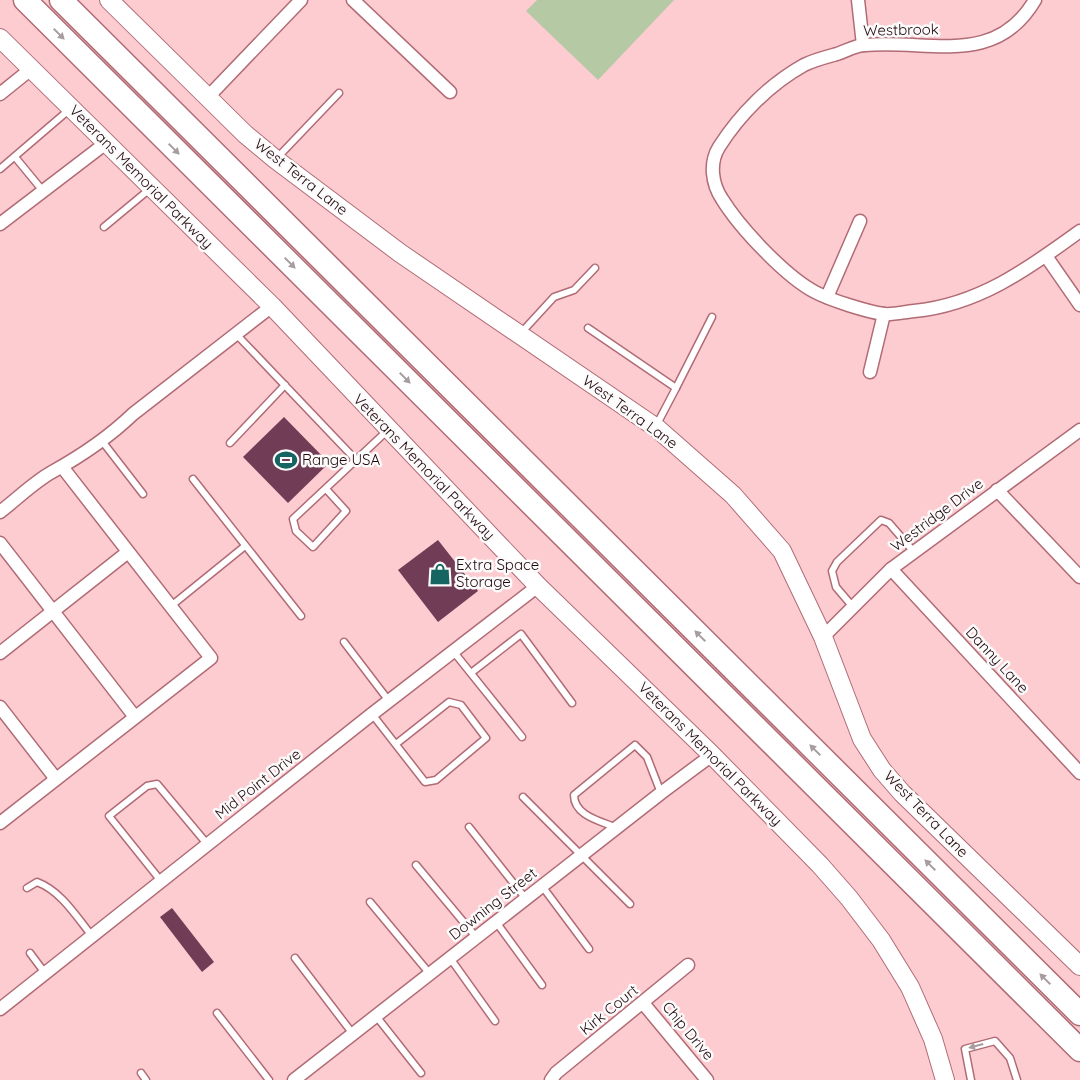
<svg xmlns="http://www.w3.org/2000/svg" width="1080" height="1080" viewBox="0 0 1080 1080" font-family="Quicksand,sans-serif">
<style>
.green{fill:#b5c9a4}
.building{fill:#713c56}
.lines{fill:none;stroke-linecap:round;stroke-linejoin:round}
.lane-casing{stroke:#b16b75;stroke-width:9}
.street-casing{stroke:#b16b75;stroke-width:15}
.secondary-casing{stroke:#b16b75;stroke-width:20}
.highway-casing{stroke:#b16b75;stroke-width:25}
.lane{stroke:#fff;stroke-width:6}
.street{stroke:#fff;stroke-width:12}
.secondary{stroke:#fff;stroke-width:18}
.highway{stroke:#fff;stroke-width:22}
.oneway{fill:#a79c9e}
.labels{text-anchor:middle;stroke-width:5;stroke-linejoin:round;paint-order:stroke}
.street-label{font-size:15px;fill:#22080d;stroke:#fbfbfb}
.poi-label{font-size:15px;fill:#22080d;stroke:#fbfbfb;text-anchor:start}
</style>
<rect width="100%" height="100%" fill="#fcccd1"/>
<!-- green -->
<polygon class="green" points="537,0 674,0 598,80 526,11"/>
<!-- building -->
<g class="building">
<polygon points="284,417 329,463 288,503 243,457"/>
<polygon points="438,540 478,591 438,622 398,570"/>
<polygon points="172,908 214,962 202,972 160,917"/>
</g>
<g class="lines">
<!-- lane casing -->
<g class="lane-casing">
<g id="lane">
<polyline points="15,157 43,191"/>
<polyline points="276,159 339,93"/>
<polyline points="0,169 70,109"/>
<polyline points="104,227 151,188"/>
<polyline points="588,328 676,388 656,426"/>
<polyline points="236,334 356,460"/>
<polyline points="520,334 554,297 574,290 595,268"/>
<polyline points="676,388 712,317"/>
<polyline points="102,441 143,494"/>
<polyline points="230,443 285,385"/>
<polyline points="193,479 301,616"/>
<polyline points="326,489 346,511 313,547 296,531 293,519 388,430"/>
<polyline points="171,606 245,546"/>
<polyline points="853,607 836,587 832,571 837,562 881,520 889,523 914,552"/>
<polyline points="344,642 389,701"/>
<polyline points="453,651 522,737"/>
<polyline points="471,673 521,634 572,703"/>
<polyline points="372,714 425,782 436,780 486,738 461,705 449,702 396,744"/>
<polyline points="523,797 630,904"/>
<polyline points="469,827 526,899"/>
<path d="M 617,828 C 601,821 574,816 574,795 L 635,745 L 647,757 L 661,793"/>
<polyline points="416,865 476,937"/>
<polyline points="161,881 109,816 147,786 157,784 208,845"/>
<polyline points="542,886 589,949"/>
<path d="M 27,888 L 37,882 C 61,891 76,916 92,936"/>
<polyline points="370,902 430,974"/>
<polyline points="496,922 542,985"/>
<polyline points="30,953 45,973"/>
<polyline points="295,958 353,1034"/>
<polyline points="450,958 495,1021"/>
<polyline points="217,1013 269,1080"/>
<polyline points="376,1016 421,1073"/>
<polyline points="141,1073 146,1080"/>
<polyline points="971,1080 965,1049 995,1041 1010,1058 1017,1080"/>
</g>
</g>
<!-- street casing -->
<g class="street-casing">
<g id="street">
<polyline points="353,0 450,92"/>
<polyline points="858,0 863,45"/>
<path d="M 1035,0 C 995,68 929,39 865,45 C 856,45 846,51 837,54 C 826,57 814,60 804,65 C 770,84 740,114 719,147 C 709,163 712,184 722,199 C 740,228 785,276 815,292 C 830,300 868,312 884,314 C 893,315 904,312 914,311 C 979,305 1029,268 1080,231"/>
<polyline points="0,94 31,69"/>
<polyline points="208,97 301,0"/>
<polyline points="0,224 106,143"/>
<polyline points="1046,256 1080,305"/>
<polyline points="827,297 860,221"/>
<polyline points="870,372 884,314"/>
<polyline points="997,490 1080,577"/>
<path d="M 0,512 C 17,499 34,482 52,472 C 81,456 109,437 133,414 L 272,306"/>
<polyline points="0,543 135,717"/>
<polyline points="891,569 1080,773"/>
<polyline points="823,637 891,569 1080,430"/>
<polyline points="0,653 128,552"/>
<polyline points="0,707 56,779"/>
<polyline points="0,823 211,658 63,468"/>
<polyline points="643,1003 707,1080"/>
<polyline points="0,1009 372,714 538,586"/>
<polyline points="294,1080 661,793 712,755"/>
<polyline points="551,1080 556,1073 688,965"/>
</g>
</g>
<!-- secondary casing -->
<g class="secondary-casing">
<g id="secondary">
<polyline points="109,0 245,134 275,159 400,253 658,429 733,495 782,551 823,637 862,739 882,770 902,793 1080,966"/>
<polyline points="0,38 272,306 538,586 712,755 820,865 849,898 881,940 910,987 933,1039 945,1080"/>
</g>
</g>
<!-- highway casing -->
<g class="highway-casing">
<g id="highway">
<polyline points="25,0 1080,1050"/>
<polyline points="61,0 1080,1014"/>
</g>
</g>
<!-- lane -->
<use href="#lane" class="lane"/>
<!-- street -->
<use href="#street" class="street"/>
<!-- secondary -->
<use href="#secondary" class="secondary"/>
<!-- highway -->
<use href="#highway" class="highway"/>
</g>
<!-- one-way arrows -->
<defs><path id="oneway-solid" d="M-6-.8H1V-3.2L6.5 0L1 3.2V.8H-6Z" transform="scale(1.25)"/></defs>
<g class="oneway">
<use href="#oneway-solid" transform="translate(59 34) rotate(45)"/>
<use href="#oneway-solid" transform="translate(174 149) rotate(45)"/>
<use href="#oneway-solid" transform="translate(290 263) rotate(45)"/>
<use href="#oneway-solid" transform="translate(405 378) rotate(45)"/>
<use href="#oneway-solid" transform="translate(700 636) rotate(-135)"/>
<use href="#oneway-solid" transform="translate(815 750) rotate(-135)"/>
<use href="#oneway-solid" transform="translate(930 865) rotate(-135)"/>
<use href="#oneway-solid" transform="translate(1045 979) rotate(-135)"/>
<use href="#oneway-solid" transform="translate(976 1046) rotate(165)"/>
</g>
<!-- icons -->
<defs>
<g id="stadium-bare" transform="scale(1.725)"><path d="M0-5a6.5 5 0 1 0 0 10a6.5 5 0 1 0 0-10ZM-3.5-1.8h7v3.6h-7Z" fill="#176562" stroke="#fbfbfb" stroke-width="2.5" paint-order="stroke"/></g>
<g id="shop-bare" transform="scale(1.725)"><path d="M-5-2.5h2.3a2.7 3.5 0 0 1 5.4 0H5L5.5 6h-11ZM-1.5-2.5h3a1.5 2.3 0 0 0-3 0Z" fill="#176562" stroke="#fbfbfb" stroke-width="2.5" paint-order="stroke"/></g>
</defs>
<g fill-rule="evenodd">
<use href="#stadium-bare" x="286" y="460"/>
<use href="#shop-bare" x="440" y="574"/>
</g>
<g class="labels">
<!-- street labels -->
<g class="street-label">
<text transform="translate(901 30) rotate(-1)" y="5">Westbrook</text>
<text transform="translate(141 177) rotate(45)" y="5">Veterans Memorial Parkway</text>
<text transform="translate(301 177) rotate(38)" y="5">West Terra Lane</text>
<text transform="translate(630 412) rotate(36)" y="5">West Terra Lane</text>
<text transform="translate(424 467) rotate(46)" y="5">Veterans Memorial Parkway</text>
<text transform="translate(937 515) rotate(-37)" y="5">Westridge Drive</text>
<text transform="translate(997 660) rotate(47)" y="5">Danny Lane</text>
<text transform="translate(710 754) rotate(45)" y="5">Veterans Memorial Parkway</text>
<text transform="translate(258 784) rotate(-38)" y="5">Mid Point Drive</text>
<text transform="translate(926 814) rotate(46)" y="5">West Terra Lane</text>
<text transform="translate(493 904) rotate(-38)" y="5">Downing Street</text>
<text transform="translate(609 1010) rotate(-39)" y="5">Kirk Court</text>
<text transform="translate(688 1031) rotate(50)" y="5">Chip Drive</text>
</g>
<!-- poi labels -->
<g class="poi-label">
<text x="302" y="465">Range USA</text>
<text x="456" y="570">Extra Space<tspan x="456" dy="17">Storage</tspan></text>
</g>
</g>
</svg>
